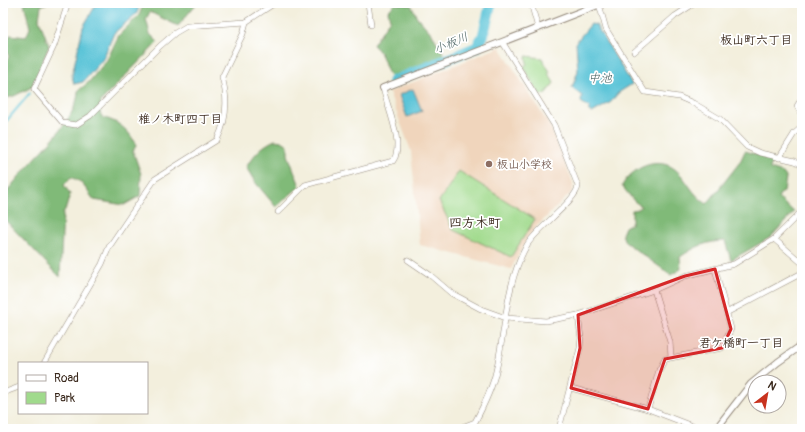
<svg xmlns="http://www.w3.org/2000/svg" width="805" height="432" viewBox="0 0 805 432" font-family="Pangolin,'Klee One',sans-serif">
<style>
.built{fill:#f0d5bc}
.green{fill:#a0da8c;stroke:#6e8255}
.forest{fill:#80ba78;stroke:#5e724b}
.water{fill:#5cc4d8;stroke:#4c777b}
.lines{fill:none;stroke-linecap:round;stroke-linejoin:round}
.stream{stroke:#5cc4d8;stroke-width:2}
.river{stroke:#5cc4d8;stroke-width:11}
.minor-casing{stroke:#978c7e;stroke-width:6}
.tertiary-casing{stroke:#978c7e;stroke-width:8}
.minor{stroke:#fff;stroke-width:5}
.tertiary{stroke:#fff;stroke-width:6}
.marked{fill:#d62828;fill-opacity:0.2;stroke:#d62828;stroke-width:3;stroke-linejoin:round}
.education-dot{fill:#8d6e63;stroke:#fff;stroke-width:1.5}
.labels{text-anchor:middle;stroke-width:3.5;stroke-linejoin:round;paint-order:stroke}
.education-label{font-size:11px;font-weight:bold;fill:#785e54;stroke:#fff;text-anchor:start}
.neighbourhood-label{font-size:12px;font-weight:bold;fill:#3b2a1e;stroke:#fff}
.water-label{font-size:12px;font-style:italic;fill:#47605f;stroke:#fff}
.quarter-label{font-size:13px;font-weight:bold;fill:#3b2a1e;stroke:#fff}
</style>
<rect width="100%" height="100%" fill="#fff"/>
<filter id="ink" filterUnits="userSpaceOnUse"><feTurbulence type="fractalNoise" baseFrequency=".025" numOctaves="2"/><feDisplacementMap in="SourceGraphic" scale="8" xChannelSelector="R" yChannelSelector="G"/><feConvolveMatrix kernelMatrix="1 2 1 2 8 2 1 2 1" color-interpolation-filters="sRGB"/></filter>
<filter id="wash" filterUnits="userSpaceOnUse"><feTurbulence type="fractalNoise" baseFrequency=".012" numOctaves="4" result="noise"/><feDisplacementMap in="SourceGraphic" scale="16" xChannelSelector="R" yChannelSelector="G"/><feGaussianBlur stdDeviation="0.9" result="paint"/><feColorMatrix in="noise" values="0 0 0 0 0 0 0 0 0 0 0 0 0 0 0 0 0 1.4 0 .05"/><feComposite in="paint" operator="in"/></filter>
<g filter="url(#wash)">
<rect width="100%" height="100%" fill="#f3efdd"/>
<!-- built -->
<polygon class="built" points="500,47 550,126 573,183 573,190 570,194 537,226 523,246 511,269 420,245 411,151 389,92"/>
<!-- green -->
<g class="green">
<polygon points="526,56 542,58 550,72 548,73 554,83 545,94 540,95 523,67 527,64"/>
<polygon points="459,171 535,219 511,257 453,230 439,201"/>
</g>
<!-- forest -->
<g class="forest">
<polygon points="24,3 47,3 41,6 39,19 49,46 32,87 14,96 3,99 3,65 9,57 5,44 10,35 26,37 30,28"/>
<path d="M 144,3 L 197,3 L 178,26 L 150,12 L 146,19 L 150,34 L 158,42 L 101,101 L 100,113 L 103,118 C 118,120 132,133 136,146 L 133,151 L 141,174 L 140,196 L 124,205 L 94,200 L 81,182 L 71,177 L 64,185 L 70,194 L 66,208 L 63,213 L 60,277 L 3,218 C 3,213 2,207 3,202 C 4,194 12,185 17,179 C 35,156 78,120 78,91 L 89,82 L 107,60 L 119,35 L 139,15 Z"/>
<path d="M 395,4 L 411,5 L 417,17 L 432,34 L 446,58 L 392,79 C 383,67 386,55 373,45 L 390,19 L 388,11 Z"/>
<path d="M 275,140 L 282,141 L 288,145 L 288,155 L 300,186 L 276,207 L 255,182 L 246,167 C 254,155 261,146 275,140 Z"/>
<path d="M 745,151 L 772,159 L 770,169 L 783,173 L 786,177 L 784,192 L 780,194 L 778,198 L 794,212 L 771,237 L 731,260 L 725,241 C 706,241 695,247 680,257 L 681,269 L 671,275 L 625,242 L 622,234 L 625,227 L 632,223 L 632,210 L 639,209 L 641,206 L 634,201 L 622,186 C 631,168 658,155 676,170 C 687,179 692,195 707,204 L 740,162 Z"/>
</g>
<!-- water -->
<g class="water">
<polygon points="97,3 140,3 137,13 114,33 103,59 83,82 74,84 72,75 83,27"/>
<polygon points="591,24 596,25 632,84 618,93 611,102 592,113 588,110 590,108 581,102 582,96 572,88 578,71 576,42"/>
<polygon points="413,89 422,111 407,117 399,95"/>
</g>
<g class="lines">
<!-- stream -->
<polyline class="stream" points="3,125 30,93"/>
<!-- river -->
<polyline class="river" points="393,81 477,47 483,36 491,3"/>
</g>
</g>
<g filter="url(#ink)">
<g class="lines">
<!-- minor casing -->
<g class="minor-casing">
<g id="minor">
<polyline points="68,3 54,46 34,89 63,123 76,125 90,116 160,46 175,33 187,26 246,22 275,3"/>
<polyline points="368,3 371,25"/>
<polyline points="531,3 538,28"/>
<polyline points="599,4 606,29 645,92 679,97 693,103 720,119 747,147 760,153 795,161 802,165"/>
<polyline points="634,52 675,16 695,3"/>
<polyline points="802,98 797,106 802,115"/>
<polyline points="779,158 794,134 802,127"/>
<path d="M 278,212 L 305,185 L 393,161 C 405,145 387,107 383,88"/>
<polyline points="774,239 802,263"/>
<polyline points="408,260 430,275 451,293 481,309 506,318 546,321 578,315 654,290 685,276 734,264 774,239 802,211"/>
<polyline points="654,290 670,342 671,357"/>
<polyline points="728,312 802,273"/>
<path d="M 44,363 L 102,264 L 109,247 L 155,179 L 217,140 C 227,120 228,98 222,77 L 243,34 L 246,22"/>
<polyline points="571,388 648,409 700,429"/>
<polyline points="3,393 19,387"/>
<polyline points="648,409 659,370 665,359 722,348 731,329 715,269"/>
<path d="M 457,429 L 475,422 C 483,407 492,389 496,371 C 506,329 505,284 527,245 C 536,229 577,200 578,186 L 554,125 L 503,43"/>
<polyline points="559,429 580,348 581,338 578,315"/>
</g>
</g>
<!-- tertiary casing -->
<g class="tertiary-casing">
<g id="tertiary">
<polyline points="383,88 603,3"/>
<polyline points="716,429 751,384 778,362 802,345"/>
</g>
</g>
<!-- minor -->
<use href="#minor" class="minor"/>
<!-- tertiary -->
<use href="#tertiary" class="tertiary"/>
</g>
</g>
<!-- marked area -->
<path class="marked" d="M 715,269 L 731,329 L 722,348 L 665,359 L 648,409 L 571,388 L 580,348 L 578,315 L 685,276 Z"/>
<!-- markers -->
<circle class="education-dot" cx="489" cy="164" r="4"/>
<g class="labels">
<!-- education labels -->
<g class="education-label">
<text x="497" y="168">板山小学校</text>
</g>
<!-- neighbourhood labels -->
<g class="neighbourhood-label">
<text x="756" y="44">板山町六丁目</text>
<text x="180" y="123">椎ノ木町四丁目</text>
<text x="741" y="347">君ケ橋町一丁目</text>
</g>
<!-- water labels -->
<g class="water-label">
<text transform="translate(451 43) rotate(-23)" y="4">小板川</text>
<text x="600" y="82">中池</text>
</g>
<!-- quarter labels -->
<g class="quarter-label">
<text x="475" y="227">四方木町</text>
</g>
</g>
<!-- margin -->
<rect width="805" height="432" fill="none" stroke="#fff" stroke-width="16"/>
<!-- legend -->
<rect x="18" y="362" width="130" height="52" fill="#ffffff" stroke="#b1aaa5"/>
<rect x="26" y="375" width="20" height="6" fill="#ffffff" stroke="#b1aaa5"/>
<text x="54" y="382" font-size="12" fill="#3b2a1e">Road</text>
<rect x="26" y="392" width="20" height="12" fill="#a0da8c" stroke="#b1aaa5"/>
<text x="54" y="402" font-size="12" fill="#3b2a1e">Park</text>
<!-- north arrow -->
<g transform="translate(767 394) rotate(31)"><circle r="19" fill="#ffffff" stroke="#b1aaa5"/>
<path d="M0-3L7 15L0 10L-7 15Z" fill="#c8321e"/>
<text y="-6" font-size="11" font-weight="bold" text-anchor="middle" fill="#3b2a1e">N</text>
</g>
</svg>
